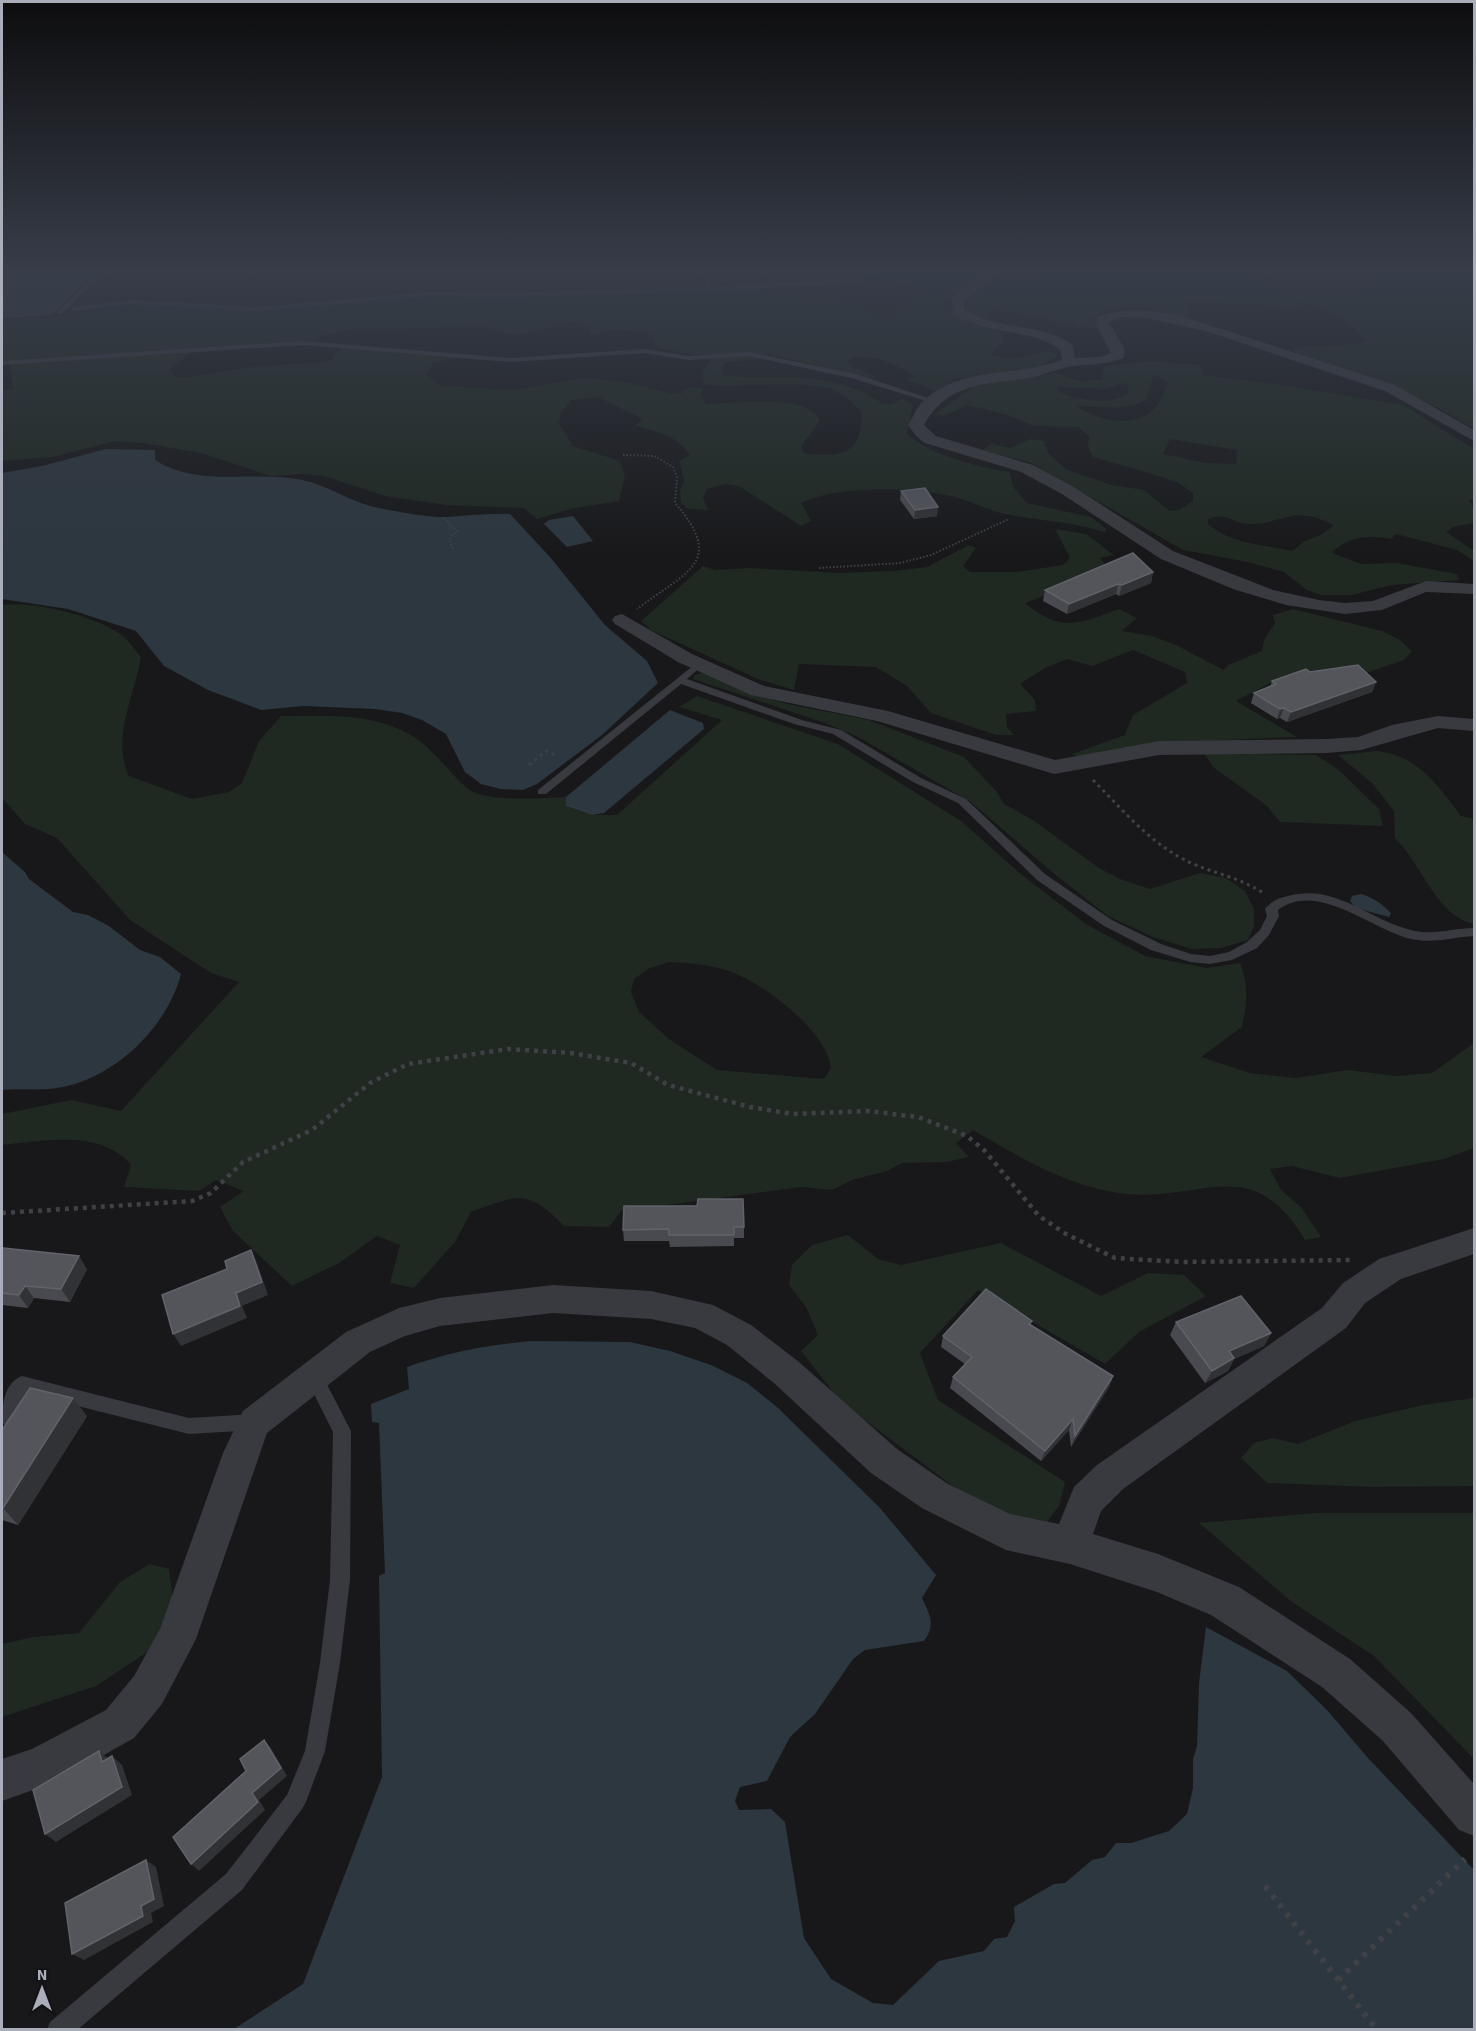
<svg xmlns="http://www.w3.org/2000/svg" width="1476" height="2031" viewBox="0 0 1476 2031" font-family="'Source Sans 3',sans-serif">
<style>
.green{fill:#1f2821;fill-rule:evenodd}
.water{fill:#2d373f}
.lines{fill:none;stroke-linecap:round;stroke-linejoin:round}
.stream{stroke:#2d373f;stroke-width:4.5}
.path-far3{stroke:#3f4146;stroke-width:2;stroke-dasharray:1.5 2;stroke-linecap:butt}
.path-far2{stroke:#3f4146;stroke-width:3;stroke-dasharray:3 4;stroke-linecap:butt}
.path-far1{stroke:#3f4146;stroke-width:4.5;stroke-dasharray:4 5;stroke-linecap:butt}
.path{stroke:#3f4146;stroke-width:6;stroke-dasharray:4.5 7;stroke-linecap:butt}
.service{fill:#393a3f;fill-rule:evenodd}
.minor{fill:#393a3f;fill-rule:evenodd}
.wall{fill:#494a4f}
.shaded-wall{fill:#313235}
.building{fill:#54555b;stroke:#61636a;stroke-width:1.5}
</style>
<rect width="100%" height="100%" fill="#18181a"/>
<!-- green -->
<g class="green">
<path d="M 864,270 L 979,270 L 954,290 L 943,307 L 971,324 L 1002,333 L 1004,343 L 995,348 L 992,355 C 1021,365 1036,346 1057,353 L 1056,358 L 1034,369 L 954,379 L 937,391 L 906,380 L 914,376 C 898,365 866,349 847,361 L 853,367 L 876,376 L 873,379 L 764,353 L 760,359 L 725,362 L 721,372 L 724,376 C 776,379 838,370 882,404 L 892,404 L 902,399 L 913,404 L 907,434 C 930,455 978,467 1009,472 L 1014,488 L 1027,503 L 1091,517 L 1106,529 L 1105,532 C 1074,522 1043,521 1011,515 C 990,512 971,500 950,496 C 909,487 839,485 801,503 L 811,521 L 801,526 L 739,486 L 725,484 L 707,489 L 703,498 L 708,510 L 689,509 L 681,503 L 680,491 L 684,480 L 679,461 L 690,455 C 676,435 657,431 635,426 L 642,419 L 598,397 L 571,400 L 561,413 L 559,423 L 573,446 L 620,461 L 625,475 L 619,501 L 574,508 L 537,519 L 524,508 L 446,505 L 385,496 L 324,476 L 304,474 L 271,476 L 201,453 L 143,443 L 115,441 L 53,457 L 2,461 L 2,390 L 13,389 L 10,361 L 2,361 L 2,320 L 52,317 L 135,304 L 263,311 L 429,295 L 484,297 L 751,287 L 762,287 L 792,297 L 828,297 L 862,305 L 863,311 L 889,315 L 920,293 L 904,284 L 865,275 ZM 574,322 L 590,328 L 589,332 L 596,335 L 611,330 L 623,330 L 643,332 L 653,336 L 657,348 L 694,355 L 715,354 C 707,365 699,371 705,385 C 743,388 796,379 831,389 C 843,393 852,403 861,411 C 864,455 840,458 804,453 L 801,447 L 820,421 C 808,392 733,404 706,404 L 701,395 L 703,388 L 689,387 L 680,394 L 669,393 L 625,382 L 584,378 L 516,390 L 441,386 L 427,375 L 433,363 L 461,357 L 344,348 L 336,351 L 331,360 L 324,362 L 251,367 L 182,378 L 174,376 L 169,370 L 196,348 L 316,340 L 323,335 L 354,329 L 489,327 C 518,344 545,325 574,322 Z"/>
<path d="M 1055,270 L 1234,270 L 1262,283 L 1307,294 L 1323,289 L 1362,290 L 1378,285 L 1382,277 L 1362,270 L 1474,270 L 1474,429 C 1416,392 1363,374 1297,355 L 1294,350 L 1300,347 L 1346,345 L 1364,341 C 1357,324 1315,300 1297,303 L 1301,305 L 1287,311 L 1272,305 L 1185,302 L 1191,316 L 1200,319 L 1197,321 C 1173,314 1112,294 1094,318 L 1100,328 L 1075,327 L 1074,324 L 1046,320 L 1049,317 L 992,310 L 985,318 L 967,312 L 966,305 L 971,297 L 986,285 L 1000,279 L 1046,277 Z"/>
<path d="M 1152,361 L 1200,365 L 1203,369 L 1201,375 L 1267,383 L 1403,405 L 1474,449 L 1474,499 L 1469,500 L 1474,510 L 1474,523 L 1453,527 L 1446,532 L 1474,551 L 1474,561 L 1457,550 L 1396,534 L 1391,539 C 1370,535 1347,536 1332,553 L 1361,564 L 1397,563 L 1457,574 L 1459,580 L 1391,585 L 1352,595 L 1321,595 L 1307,590 L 1284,572 L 1247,562 L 1183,550 L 1031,463 L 982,450 L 991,444 L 1010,448 L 1030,439 L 1044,441 L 1048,453 L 1067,470 L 1112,485 L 1144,490 L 1170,511 L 1179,510 L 1193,501 L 1193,493 L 1179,483 L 1159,476 L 1093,457 L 1088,447 L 1089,437 L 1079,427 L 1033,426 L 1008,415 L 967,405 L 944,416 L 936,415 L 937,412 L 974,387 L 992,382 L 1055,373 L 1079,381 L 1102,380 L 1104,366 ZM 1153,376 L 1161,377 L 1168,383 C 1164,391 1161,401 1155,408 C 1135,430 1097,420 1076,406 C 1100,406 1124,412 1146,400 ZM 1121,383 L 1128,385 L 1128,393 C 1110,406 1078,400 1059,392 L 1057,387 L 1107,389 ZM 1170,439 L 1237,450 L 1236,464 L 1206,463 L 1163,454 ZM 1297,515 L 1315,517 L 1334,525 L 1321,535 L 1304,541 L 1293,551 C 1264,544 1232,545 1208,524 L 1208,519 C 1225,511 1235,524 1250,524 C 1265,525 1282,517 1297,515 Z"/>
<path d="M 1055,529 L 1086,534 L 1114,555 L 1100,558 L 1110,571 L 1025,603 C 1062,633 1078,624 1119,609 L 1137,618 L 1122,631 L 1152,636 L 1176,645 L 1224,670 L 1228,665 L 1262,651 L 1264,640 L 1275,623 L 1273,615 L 1293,609 L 1382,631 L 1400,640 L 1412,651 L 1404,660 L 1369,672 L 1329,670 L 1276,680 L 1236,701 L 1297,737 L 1150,743 L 1081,758 L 1072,754 L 1125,735 L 1133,715 L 1187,683 L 1185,672 L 1133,650 L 1092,666 L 1067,659 L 1045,668 L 1020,684 L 1035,700 L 1036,711 L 1006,714 L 1007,727 L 1014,735 L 996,735 L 931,713 L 907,686 L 876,667 L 799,664 L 794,690 L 760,680 L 651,630 L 641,621 L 703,566 L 715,570 L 749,568 L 840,573 L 892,571 L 927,567 L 969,545 L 976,548 L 963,566 L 970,572 L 1017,572 L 1063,565 L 1070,558 Z"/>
<path d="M 2,605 C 33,601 92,615 119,633 C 127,638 134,649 141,657 C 135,694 111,740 129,776 L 192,799 L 229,792 L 242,783 L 259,741 L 281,716 C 325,716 371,712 411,735 C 433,748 448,772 467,788 C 484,803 543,798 566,797 L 566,806 L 592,815 L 617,815 L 722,720 L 679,707 L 697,696 L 838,744 L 961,821 L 1022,875 L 1086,924 L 1145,956 L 1207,968 L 1240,963 C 1249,986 1247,1003 1242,1027 L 1201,1057 L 1250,1073 L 1296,1078 L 1347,1070 L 1397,1076 L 1432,1073 L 1474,1043 L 1474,1148 L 1444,1159 L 1340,1178 L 1292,1166 L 1270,1169 L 1281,1190 L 1301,1207 L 1321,1237 L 1305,1240 C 1252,1152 1206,1201 1127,1194 C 1070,1188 1021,1158 973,1130 L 956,1143 L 969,1157 L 947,1162 L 902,1163 L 887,1171 L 852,1180 L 832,1190 L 801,1187 L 621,1211 L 609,1227 L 564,1226 C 527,1188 518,1195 471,1212 L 455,1242 L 414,1288 L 390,1283 L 400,1245 L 377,1236 L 339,1263 L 292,1286 L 233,1231 L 220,1207 L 244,1191 L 216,1180 L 199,1191 L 124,1187 L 131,1165 C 101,1129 43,1141 2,1145 L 2,1114 L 71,1100 L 121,1111 L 239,982 L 211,973 L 130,920 L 57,838 L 25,824 L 2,798 ZM 669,962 C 691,963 714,965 734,973 C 767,986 827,1032 831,1068 L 824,1079 L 717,1070 L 669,1039 L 639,1012 L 631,992 L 634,979 L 650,968 Z"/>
<polygon points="702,673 747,692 788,704 869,720 964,757 997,792 1004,804 1033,820 1099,868 1120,879 1150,889 1200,873 1226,878 1245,891 1254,909 1254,926 1248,940 1221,948 1192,949 1153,937 1108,916 1052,872 971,802 860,738 825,723 693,679 695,675"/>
<path d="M 1377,751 C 1417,755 1438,785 1461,816 L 1471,818 L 1474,822 L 1474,924 C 1437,917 1421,863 1395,838 L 1394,811 L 1372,783 L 1338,755 Z"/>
<polygon points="1204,753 1316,755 1339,770 1379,809 1383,826 1280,822 1266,805 1214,768"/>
<polygon points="848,1235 878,1259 901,1265 1001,1243 1101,1296 1148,1273 1184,1275 1206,1296 1139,1332 1105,1364 978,1290 920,1353 938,1400 1065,1482 1059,1506 1046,1523 1003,1516 954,1487 841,1402 801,1351 818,1335 806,1307 789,1285 792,1265 812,1245"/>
<polygon points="1474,1398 1474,1486 1373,1487 1267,1483 1241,1458 1254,1443 1272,1438 1298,1444 1355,1421 1423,1405"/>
<polygon points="1315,1513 1474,1513 1474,1759 1374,1656 1292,1602 1199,1523"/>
<polygon points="150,1564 169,1569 173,1600 152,1649 96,1686 2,1717 2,1644 33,1637 79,1633 120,1582"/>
</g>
<!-- water -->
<g class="water">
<polygon points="2,270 97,270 52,315 6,318 2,318"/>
<path d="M 106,449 L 155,450 L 155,460 C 199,488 253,470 302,480 C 326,485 346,499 370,506 C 386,510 430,518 446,517 C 467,516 488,513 510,514 L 550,557 L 605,625 L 647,661 L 658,683 L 602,735 L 537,784 L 523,790 L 501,789 L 481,784 L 465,772 L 446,734 L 422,720 L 402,713 L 375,709 L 303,706 L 261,710 L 208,690 L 164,666 L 136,631 L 68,609 L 2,599 L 2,473 L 42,466 Z"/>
<polygon points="573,516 593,541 567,547 544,524 549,520"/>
<polygon points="670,710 703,723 704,729 604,813 592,815 566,806 566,797"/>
<path d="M 2,852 L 25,872 L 29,879 L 73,912 L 88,915 L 109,926 L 140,950 L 160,957 L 181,974 C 167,1028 113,1080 57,1088 C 39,1091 20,1088 2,1090 Z"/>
<path d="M 1361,894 C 1374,898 1381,903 1391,913 L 1389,917 L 1356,908 L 1350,901 L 1352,896 Z"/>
<path d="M 531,1341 L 630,1342 L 670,1351 L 711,1365 L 747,1383 L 777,1407 L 880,1508 L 936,1575 L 922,1598 C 930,1615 936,1625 924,1641 L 865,1650 L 853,1659 L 815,1714 L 790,1737 L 767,1781 L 740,1787 L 735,1801 L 739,1810 L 771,1809 L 785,1822 L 804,1938 L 831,1979 L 873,2003 L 893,2005 L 939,1961 L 984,1951 L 994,1939 L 1007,1937 L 1015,1921 L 1014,1907 L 1054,1884 L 1065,1883 L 1092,1860 L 1105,1857 L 1116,1843 L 1131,1843 L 1169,1831 L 1187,1814 L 1193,1788 L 1193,1759 L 1197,1746 L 1199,1683 L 1206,1627 L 1287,1671 L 1327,1710 L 1368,1758 L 1474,1870 L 1474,2029 L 234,2029 L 303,1984 L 382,1777 L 379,1576 L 385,1573 L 379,1423 L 372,1422 L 371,1404 L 409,1389 L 407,1367 C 449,1352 487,1345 531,1341 Z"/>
</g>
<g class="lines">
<!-- stream -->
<g class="stream">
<polyline points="701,270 711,289"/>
<polyline points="74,309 132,302 258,309 430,294 507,295 711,289 850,281"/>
</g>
<!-- path-far3 -->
<g class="path-far3">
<polyline points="855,270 861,281"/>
<path d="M 623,455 L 654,456 L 673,467 L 677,477 L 675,503 C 727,563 685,572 637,609"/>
<polyline points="444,518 457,531 449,539 454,551"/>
<polyline points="819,568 900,563 931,555 1009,519"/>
</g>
<!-- path-far2 -->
<g class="path-far2">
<polyline points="529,765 546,751 558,756"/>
<path d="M 1093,780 C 1121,808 1147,840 1183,859 C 1209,873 1238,876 1263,893"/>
</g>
<!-- path-far1 -->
<polyline class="path-far1" points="2,1213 192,1201 211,1193 243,1162 312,1130 370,1083 408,1064 508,1049 571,1053 631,1063 668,1085 750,1107 793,1114 868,1111 918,1117 967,1136 984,1150 1039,1216 1066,1234 1115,1258 1181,1262 1353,1260"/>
<!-- path -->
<g class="path">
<polyline points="1265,1886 1377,2030"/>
<polyline points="1338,1980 1465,1859"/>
</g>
<!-- service -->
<g class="service">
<polygon points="100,270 107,270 61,314 57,314 57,312"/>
<polygon points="303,341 511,358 644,349 689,356 749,352 856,374 937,401 933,403 851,378 749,356 689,360 644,353 511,362 303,345 2,365 2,361"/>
<path d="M 699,661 L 704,664 L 687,679 L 802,720 L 841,730 L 921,778 L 966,799 L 1045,874 L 1112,920 L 1161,944 L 1191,954 L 1210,956 L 1229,952 L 1247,942 L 1260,930 L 1267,916 L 1265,909 C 1271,901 1279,898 1288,896 C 1337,883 1370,922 1415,931 C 1435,935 1454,928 1474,928 L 1474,936 C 1453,937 1433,944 1411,939 C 1372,930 1317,880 1278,910 L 1279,916 L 1269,935 L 1257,948 L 1232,960 L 1210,964 L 1190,962 L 1151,950 L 1104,926 L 1037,880 L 958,803 L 913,782 L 833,734 L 794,724 L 681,684 L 546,794 L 538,794 L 538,790 Z"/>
<polygon points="314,1368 320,1371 351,1431 350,1580 340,1663 325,1751 306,1802 302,1809 242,1890 77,2030 47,2030 50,2022 226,1874 287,1795 305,1751 320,1663 330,1580 333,1432 305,1376 308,1371"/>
<path d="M 22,1376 L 189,1418 L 255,1414 L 261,1416 L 264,1422 L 261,1428 L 255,1430 L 189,1434 L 26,1393 L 8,1423 L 2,1425 C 2,1408 3,1383 22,1376 Z"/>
</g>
<!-- minor -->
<g class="minor">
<path d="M 988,270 L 1002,270 L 964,302 L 964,309 C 997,331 1039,322 1072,344 L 1075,358 L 1100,357 L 1111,353 L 1096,324 L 1097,317 C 1126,307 1148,310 1178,315 L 1395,385 L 1474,430 L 1474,441 L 1385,391 L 1206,331 L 1147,318 L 1122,317 L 1109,322 L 1125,350 L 1123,358 C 1105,365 1091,364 1073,366 C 1058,368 1043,376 1028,378 C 984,385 948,382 924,425 L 936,436 L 1033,465 L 1074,487 L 1173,551 L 1273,590 L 1319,600 L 1345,603 L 1373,601 L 1426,581 L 1474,584 L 1474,594 L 1426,592 L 1382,610 L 1345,614 L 1286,605 L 1233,589 L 1161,559 L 1062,494 L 1021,472 L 925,443 L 916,436 L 908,425 C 913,417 917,407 923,401 C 959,366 1018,377 1062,360 L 1060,349 C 1028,327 986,336 953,314 L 952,299 L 959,290 Z"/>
<polygon points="622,614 692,654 764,686 888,711 1055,760 1159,741 1327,739 1358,737 1392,725 1438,716 1474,719 1474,731 1438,728 1361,750 1327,753 1159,755 1054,774 877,721 751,695 678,662 615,624 612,620 615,616"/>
<polygon points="1474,1228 1474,1254 1401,1279 1365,1303 1346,1328 1123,1489 1101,1511 1093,1534 1158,1554 1239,1587 1350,1659 1411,1713 1474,1784 1474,1836 1459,1830 1383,1741 1322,1687 1211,1615 1157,1592 1070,1564 1006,1550 922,1508 871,1473 775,1384 727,1345 695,1328 651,1319 553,1313 440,1326 405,1336 370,1352 267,1433 196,1639 162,1704 134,1738 56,1782 2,1801 2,1759 32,1749 106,1710 134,1676 160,1629 223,1453 243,1411 346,1332 399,1308 440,1298 553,1285 651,1291 713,1305 751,1325 799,1362 897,1449 948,1484 1010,1514 1059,1524 1074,1487 1097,1465 1322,1308 1343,1283 1379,1259"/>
</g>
</g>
<!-- wall -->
<g class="wall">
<polygon points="901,491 937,516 914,519 900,500"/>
<polygon points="1153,572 1151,583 1119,596 1116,594 1067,614 1043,601 1045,590"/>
<polygon points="1310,672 1376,682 1372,692 1287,722 1280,718 1277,719 1251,703 1254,693 1270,687 1272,681"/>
<polygon points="744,1227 744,1238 734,1238 734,1246 670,1247 669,1241 624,1241 623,1230"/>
<polygon points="2,1251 87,1269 70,1302 34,1298 28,1308 2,1305"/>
<polygon points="1032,1321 1030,1325 1113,1376 1109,1387 1071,1447 1069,1430 1041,1461 950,1388 953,1377 965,1364 941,1347 943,1336"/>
<polygon points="1176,1322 1271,1333 1264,1346 1234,1359 1228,1371 1205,1383 1170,1335"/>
<polygon points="87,1416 18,1525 2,1520 2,1430"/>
</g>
<!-- shaded-wall -->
<g class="shaded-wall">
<polygon points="938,507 937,516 914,519 915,510"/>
<polygon points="1153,572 1151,583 1119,596 1122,585"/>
<polygon points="1118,584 1116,594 1067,614 1069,604"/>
<polygon points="1376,682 1372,692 1287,722 1291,712"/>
<polygon points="1284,708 1280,718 1277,719 1280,709"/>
<polygon points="251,1250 257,1263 268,1295 242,1306 247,1318 181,1346 173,1334 236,1293"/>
<polygon points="79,1256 87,1269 70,1302 61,1289"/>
<polygon points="25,1286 34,1298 28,1308 19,1295"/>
<polygon points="1271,1333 1264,1346 1234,1359 1228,1371 1205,1383 1212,1371 1229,1351"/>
<polygon points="1113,1376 1109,1387 1071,1447 1075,1436"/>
<polygon points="73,1398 87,1416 18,1525 3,1508"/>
<polygon points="1073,1419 1069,1430 1041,1461 1045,1451"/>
<polygon points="264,1740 271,1748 287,1776 259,1800 265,1810 199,1871 191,1864 252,1793"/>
<polygon points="99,1751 110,1760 102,1762"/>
<polygon points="112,1756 122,1765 132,1795 56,1842 45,1834"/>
<polygon points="146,1860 156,1867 164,1906 151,1913 153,1922 84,1960 72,1954 141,1906"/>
</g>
<!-- building -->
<g class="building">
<polygon points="925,488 938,507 915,510 901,491"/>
<polygon points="1133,553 1153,572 1122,585 1118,584 1069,604 1045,590"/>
<polygon points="1358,665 1376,682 1291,712 1284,708 1280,709 1254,693 1276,684 1272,681 1306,669 1310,672"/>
<polygon points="698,1199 743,1199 744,1227 734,1227 734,1235 669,1235 669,1229 623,1230 624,1206 697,1206"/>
<polygon points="3,1248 79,1256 61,1289 25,1286 19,1295 2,1293 2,1251"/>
<polygon points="251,1250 262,1282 236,1293 240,1306 173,1334 162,1295 227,1269 225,1261"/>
<polygon points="986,1289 1032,1321 1029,1324 1113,1376 1075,1436 1073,1419 1045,1451 953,1377 972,1357 943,1336"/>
<polygon points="1241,1296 1271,1333 1229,1351 1234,1358 1212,1371 1176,1322"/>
<polygon points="30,1388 73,1398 3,1508 2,1508 2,1430"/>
<polygon points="264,1740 281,1768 252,1793 258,1802 191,1864 173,1837 246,1771 240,1759"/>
<polygon points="99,1751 102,1762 112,1756 122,1787 45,1834 33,1790"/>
<polygon points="146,1860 154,1899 141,1906 143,1916 72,1954 65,1903"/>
</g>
<!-- sky -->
<linearGradient id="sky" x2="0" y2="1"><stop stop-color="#0d0d0e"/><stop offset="0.49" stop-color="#373d49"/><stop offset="1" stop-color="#373d49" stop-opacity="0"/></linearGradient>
<rect width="1476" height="554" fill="url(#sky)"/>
<!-- border -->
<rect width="1476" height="2031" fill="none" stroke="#aaaeba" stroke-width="6"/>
<!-- north arrow -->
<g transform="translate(42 1989)" stroke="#131315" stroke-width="4.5" paint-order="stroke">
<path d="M0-4.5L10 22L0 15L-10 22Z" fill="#aaaeba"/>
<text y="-9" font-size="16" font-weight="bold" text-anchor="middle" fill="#aaaeba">N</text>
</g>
</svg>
